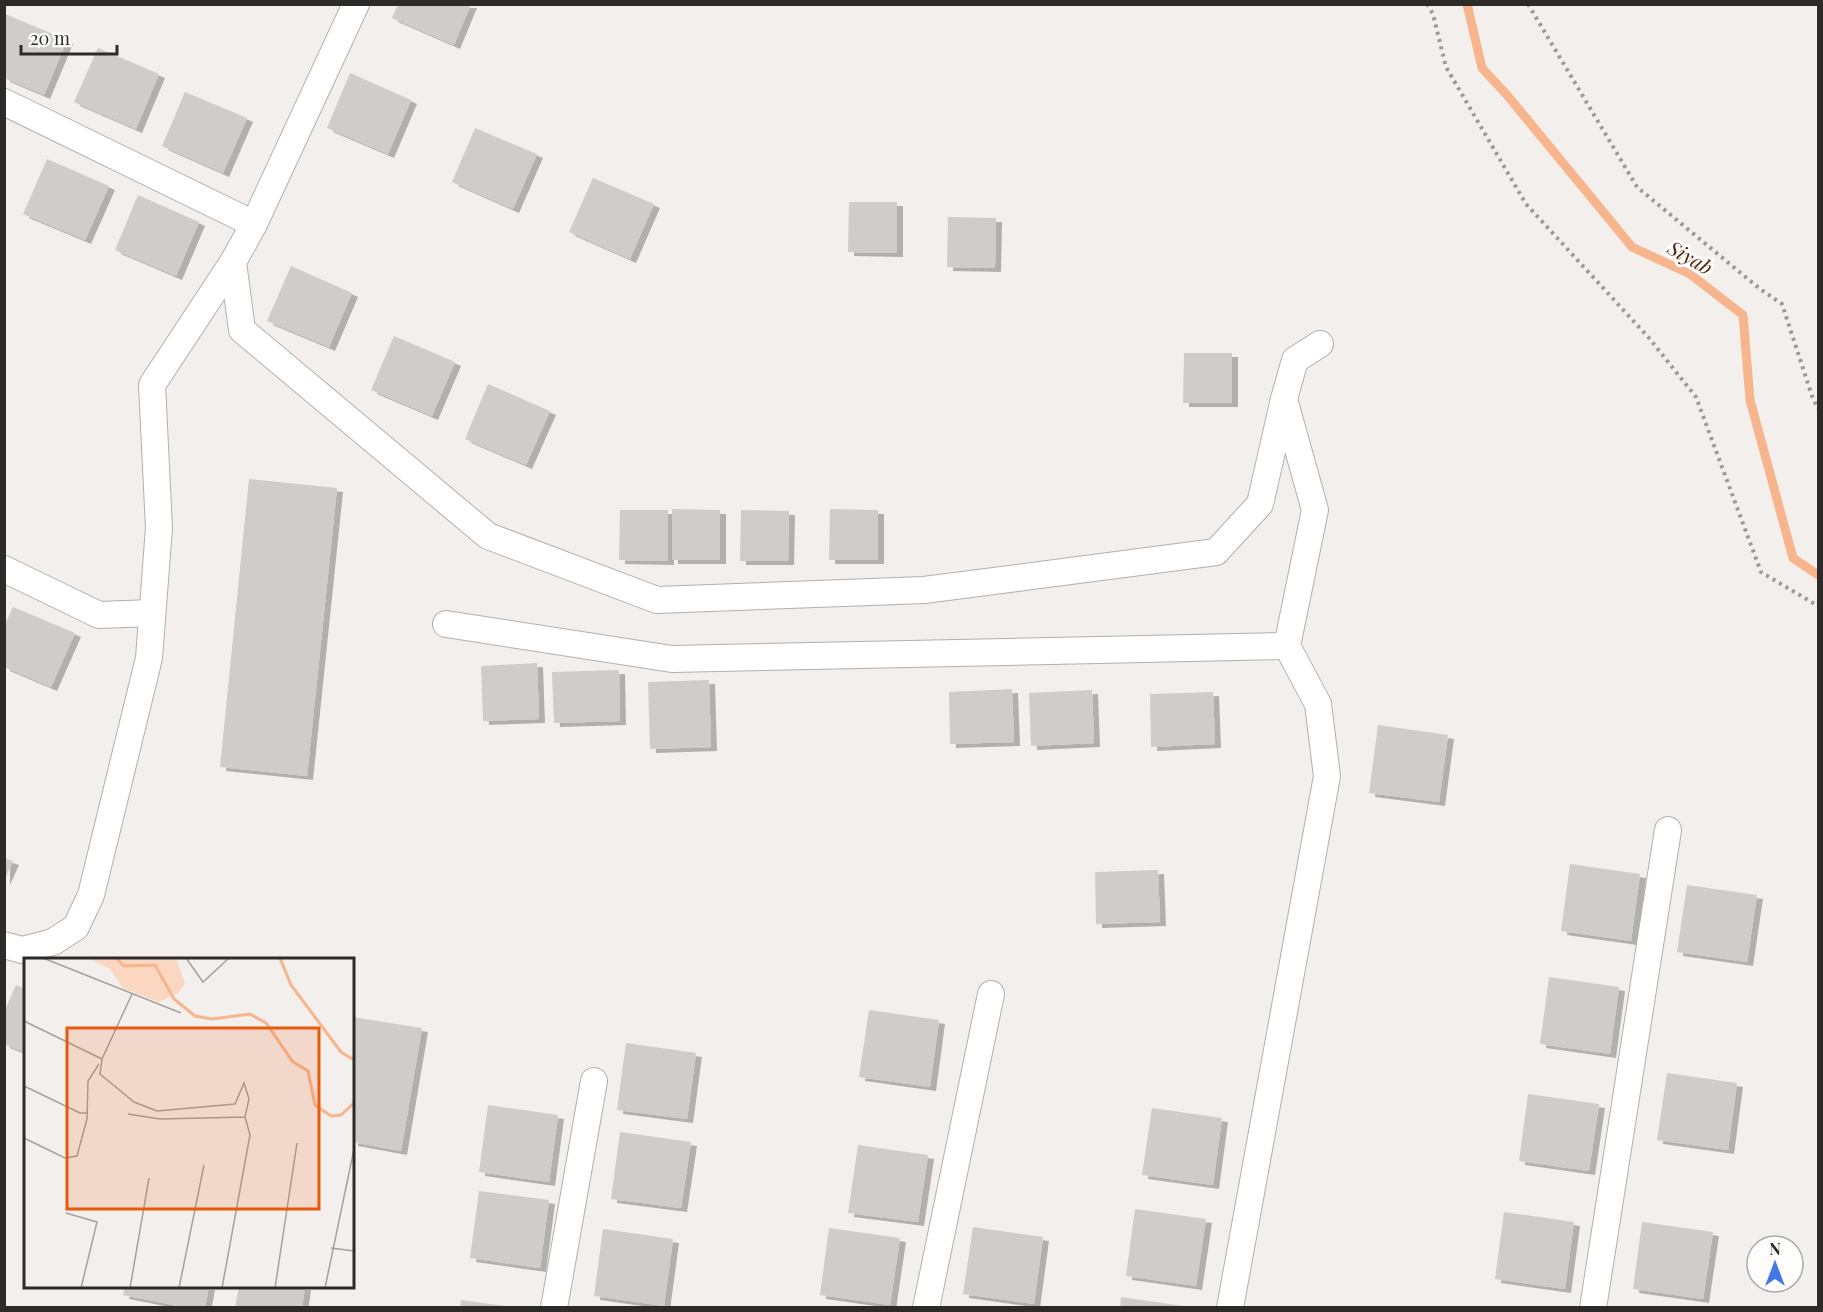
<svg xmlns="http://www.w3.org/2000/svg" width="1823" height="1312" viewBox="0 0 1823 1312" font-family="'Playfair Display',serif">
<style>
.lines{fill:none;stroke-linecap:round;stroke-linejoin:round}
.stream{stroke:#f7b58d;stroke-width:9}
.building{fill:#d0ccc9;filter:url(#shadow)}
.street-casing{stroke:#b3afac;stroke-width:28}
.path{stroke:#9b9896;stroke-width:4;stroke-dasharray:3 4.5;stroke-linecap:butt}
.street{stroke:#fff;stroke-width:26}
.labels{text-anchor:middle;stroke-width:6;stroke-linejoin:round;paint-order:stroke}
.water-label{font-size:20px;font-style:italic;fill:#4e2506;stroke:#fffdfc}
.inset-river{fill:none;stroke:#f7b58d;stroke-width:3}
.inset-road{fill:none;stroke:#a4a19e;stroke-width:1.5}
.view{fill:#e8590c;fill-opacity:0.15;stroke:#e8590c;stroke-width:3}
.inset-edge{fill:none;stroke:#2d2b2a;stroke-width:3}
</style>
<defs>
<filter id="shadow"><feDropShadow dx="6" dy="4" stdDeviation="0" flood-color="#0004"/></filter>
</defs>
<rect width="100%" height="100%" fill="#f3efec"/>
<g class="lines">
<!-- stream -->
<polyline class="stream" points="1467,4 1482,68 1507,95 1632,247 1690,274 1743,315 1750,400 1793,558 1818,575"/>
</g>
<!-- building -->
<g class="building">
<polygon points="398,4 471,4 454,45 392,18"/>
<polygon points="5,14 67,40 44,95 4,78"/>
<polygon points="98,48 159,74 136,129 74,102"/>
<polygon points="350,73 411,100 388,154 327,128"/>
<polygon points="185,92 247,118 223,173 162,146"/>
<polygon points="475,128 537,154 513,209 452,182"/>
<polygon points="47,159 109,186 85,240 23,214"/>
<polygon points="593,178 654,204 630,259 569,232"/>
<polygon points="138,195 199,222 176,276 115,250"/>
<polygon points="849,202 897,202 897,253 848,252"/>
<polygon points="948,217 996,218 995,268 947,267"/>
<polygon points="291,266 352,293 329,347 267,321"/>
<polygon points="394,336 455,362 432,416 371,390"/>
<polygon points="1184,353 1232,353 1232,403 1183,403"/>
<polygon points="488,384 550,411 526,465 465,439"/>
<polygon points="249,479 337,488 307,776 220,767"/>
<polygon points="672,509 720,510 720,560 672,560"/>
<polygon points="830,509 878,510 878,560 829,560"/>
<polygon points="620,510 668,510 668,561 619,560"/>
<polygon points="741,510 789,511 788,561 740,561"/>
<polygon points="13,607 75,633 51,687 4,667 4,626"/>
<polygon points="537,663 539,719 483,721 481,666"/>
<polygon points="619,670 620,721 554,723 552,672"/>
<polygon points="709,680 711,747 650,749 648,682"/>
<polygon points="1012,689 1014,742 950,744 949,692"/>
<polygon points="1092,690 1094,743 1031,746 1029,693"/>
<polygon points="1213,692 1215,744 1151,747 1150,694"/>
<polygon points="1378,725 1448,735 1439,802 1369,793"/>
<polygon points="4,858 13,861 4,881"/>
<polygon points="1570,864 1640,874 1631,941 1561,931"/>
<polygon points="1158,870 1160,922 1096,924 1095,872"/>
<polygon points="1687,885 1757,895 1747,962 1677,952"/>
<polygon points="1549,977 1619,987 1610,1054 1540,1044"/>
<polygon points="16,985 26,989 26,1053 4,1044 4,1012"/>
<polygon points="869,1010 939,1020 930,1087 859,1077"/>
<polygon points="352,1017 422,1028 401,1151 352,1142"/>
<polygon points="626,1043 696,1053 687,1119 617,1110"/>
<polygon points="1667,1073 1737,1083 1728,1150 1657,1140"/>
<polygon points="1528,1094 1599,1104 1589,1171 1519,1161"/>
<polygon points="488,1105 558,1115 549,1182 479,1172"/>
<polygon points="1152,1108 1222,1118 1213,1185 1142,1175"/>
<polygon points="620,1132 691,1142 681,1208 611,1199"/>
<polygon points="858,1145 928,1155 918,1222 848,1213"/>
<polygon points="479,1191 549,1200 540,1268 470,1258"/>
<polygon points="1135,1209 1206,1219 1196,1286 1126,1276"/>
<polygon points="1504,1212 1574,1222 1565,1289 1495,1279"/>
<polygon points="1642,1222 1713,1232 1703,1299 1633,1289"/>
<polygon points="973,1227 1043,1237 1034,1304 963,1294"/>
<polygon points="829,1228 900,1238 890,1305 820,1295"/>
<polygon points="603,1229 673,1239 664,1306 594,1296"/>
<polygon points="125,1286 209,1286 205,1308 189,1308 123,1295"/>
<polygon points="239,1286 305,1286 302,1308 235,1308"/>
<polygon points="1121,1297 1183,1306 1183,1308 1120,1308"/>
<polygon points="461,1300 505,1306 505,1308 460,1308"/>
</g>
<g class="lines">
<!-- street casing -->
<g class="street-casing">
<g id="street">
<polyline points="4,102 254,224 233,262 242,330 488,536 657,600 924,590 1216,552 1260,504 1284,399 1315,510 1287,646 1318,704 1327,776 1230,1308"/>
<polyline points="254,224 356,4"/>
<polyline points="1284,399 1295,360 1320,344"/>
<polyline points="4,569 99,615 152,613"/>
<polyline points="446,624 672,659 1287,646"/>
<polyline points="4,945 22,950 53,942 76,927 91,895 149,658 159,528 152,385 233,262"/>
<polyline points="554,1308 594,1081"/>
<polyline points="926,1308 991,994"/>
<polyline points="1593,1308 1668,830"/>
</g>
</g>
<!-- path -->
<g class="path">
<polyline points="1427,4 1433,14 1446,67 1526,204 1649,338 1696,397 1761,572 1818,606"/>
<polyline points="1528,4 1637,187 1760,289 1782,304 1812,396 1818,409"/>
</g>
<!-- street -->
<use href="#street" class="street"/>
</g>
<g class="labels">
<!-- water labels -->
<g class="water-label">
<text transform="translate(1690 258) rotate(30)" y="7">Siyab</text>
</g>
</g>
<!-- overview -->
<g transform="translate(24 958)">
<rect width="330" height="330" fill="#f3efec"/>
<path d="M 64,0 L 152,0 L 161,26 L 154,35 L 135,44 L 99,30 L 86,11 Z" fill="#fbd7c2"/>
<path class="inset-river" d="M 92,0 L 100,8 L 131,7 L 150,41 L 171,58 L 188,61 L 226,56 L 242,65 L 269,104 L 284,113 L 291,147 L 307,158 L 317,157 L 330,145M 256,0 L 267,27 L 317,94 L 330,102"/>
<path class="inset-road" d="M 19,0 L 157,55M 162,0 L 179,24 L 205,0M 0,63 L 78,101 L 76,116 L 110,144 L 133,153 L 211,146 L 220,125 L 225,141 L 221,159 L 226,177 L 198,330M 78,101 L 108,36M 0,128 L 56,155 L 64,155M 104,156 L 136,161 L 221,159M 0,180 L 41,200 L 53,198 L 63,161 L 64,123 L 75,106M 42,255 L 73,264 L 57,330M 307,290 L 330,293M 106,330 L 125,220M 155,330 L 180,207M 251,330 L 273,185M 301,330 L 330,191"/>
<path class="view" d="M 43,70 L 295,70 L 295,251 L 43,251 Z"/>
<rect width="330" height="330" class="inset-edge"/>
</g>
<!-- border -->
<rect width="1823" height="1312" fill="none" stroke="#2d2b2a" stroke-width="12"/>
<!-- north arrow -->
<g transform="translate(1775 1264)"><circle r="28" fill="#fffdfc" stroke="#aba9a8" stroke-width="1.5"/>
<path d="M0-4.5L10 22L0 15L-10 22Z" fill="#4278e8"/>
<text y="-9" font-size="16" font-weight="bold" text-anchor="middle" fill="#2d2b2a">N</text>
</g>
<!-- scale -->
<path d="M21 45v9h96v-9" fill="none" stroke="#2d2b2a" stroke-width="3"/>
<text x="30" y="45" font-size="18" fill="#2d2b2a" stroke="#fffdfc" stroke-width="4.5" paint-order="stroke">20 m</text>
</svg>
